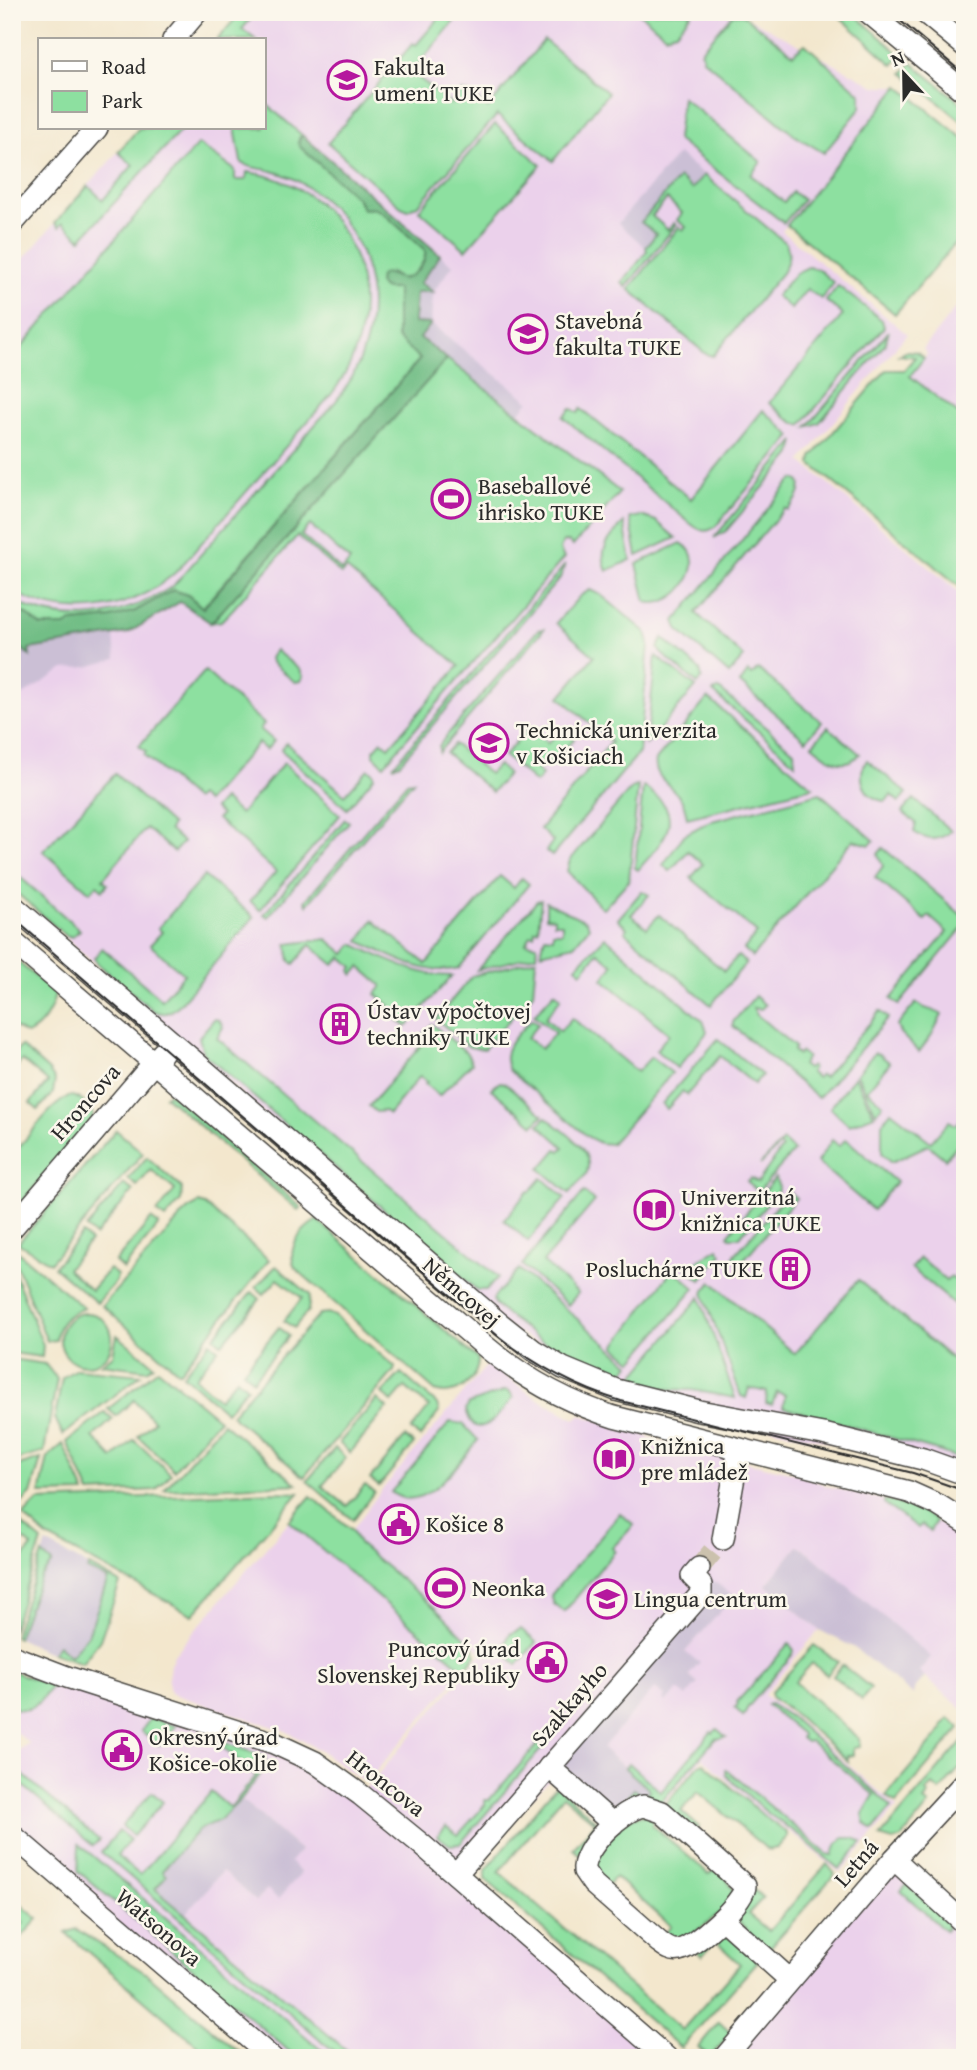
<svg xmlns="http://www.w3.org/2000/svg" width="977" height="2070" viewBox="0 0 977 2070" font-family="'Gentium Book Plus',serif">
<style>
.built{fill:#ebd1eb;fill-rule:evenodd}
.industrial{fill:#cbbfd5}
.green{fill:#8de0a0;stroke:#5c8666;stroke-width:2;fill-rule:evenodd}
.forest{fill:#72be86;stroke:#4e7458;stroke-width:2}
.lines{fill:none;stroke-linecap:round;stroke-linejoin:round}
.minor-tunnel{stroke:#cbc1ad;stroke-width:21;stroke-dasharray:21 10;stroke-linecap:butt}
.minor-casing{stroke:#494743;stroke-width:24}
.minor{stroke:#fff;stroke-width:21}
.tram{stroke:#2b2b2b;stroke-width:2}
.labels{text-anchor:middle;stroke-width:5;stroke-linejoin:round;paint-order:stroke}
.poi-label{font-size:23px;fill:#2b2b2b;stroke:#fbf7ec;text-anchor:start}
.street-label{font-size:23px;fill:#2b2b2b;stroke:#fbf7ec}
</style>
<rect width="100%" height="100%" fill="#fbf7ec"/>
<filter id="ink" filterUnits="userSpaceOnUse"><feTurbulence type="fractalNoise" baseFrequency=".0143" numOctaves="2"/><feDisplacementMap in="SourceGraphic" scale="14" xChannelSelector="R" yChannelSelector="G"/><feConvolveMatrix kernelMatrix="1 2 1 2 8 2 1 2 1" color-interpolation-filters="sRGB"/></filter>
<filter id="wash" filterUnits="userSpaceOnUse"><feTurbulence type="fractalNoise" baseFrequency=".00686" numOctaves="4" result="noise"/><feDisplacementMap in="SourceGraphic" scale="28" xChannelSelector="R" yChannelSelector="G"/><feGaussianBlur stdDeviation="1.57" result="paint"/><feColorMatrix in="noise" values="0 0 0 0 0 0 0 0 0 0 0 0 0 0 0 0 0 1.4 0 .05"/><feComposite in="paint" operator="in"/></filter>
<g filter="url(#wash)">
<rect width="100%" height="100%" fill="#f3e7cd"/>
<!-- built -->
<g class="built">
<polygon points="241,12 738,12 875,86 899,86 782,231 907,334 801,461 965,597 965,1474 639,1397 499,1323 12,890 12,272 139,128 264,128 264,40 217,40"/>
<polygon points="965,296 965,582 834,474 927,354 923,349"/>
<path d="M 488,1364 L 536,1398 L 575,1419 L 580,1415 L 645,1434 L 650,1439 L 661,1442 L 798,1474 L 830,1487 L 906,1505 L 951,1529 L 965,1541 L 965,1711 L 918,1672 L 930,1657 L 809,1553 L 798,1546 L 766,1585 L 819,1630 L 764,1695 L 794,1717 L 897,1807 L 840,1873 L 794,1835 L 765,1816 L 703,1758 L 658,1809 L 655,1794 L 602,1748 L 655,1687 L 666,1697 L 678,1689 L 698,1683 L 689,1675 L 695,1661 L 685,1652 L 733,1596 L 456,1874 L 667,2058 L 272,2058 L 12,1835 L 12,1754 L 30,1744 L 12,1729 L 12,1693 L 36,1666 L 202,1719 L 361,1794 L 482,1653 L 434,1607 L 359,1544 L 352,1530 L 380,1492 ZM 241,1799 L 300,1850 L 289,1862 L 301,1873 L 267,1889 L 256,1901 L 222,1871 L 185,1914 Z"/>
<polygon points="289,1521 464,1670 372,1776 362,1780 324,1753 286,1731 170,1693 168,1681 170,1665 174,1655"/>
<polygon points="894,1859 965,1924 965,2058 724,2058"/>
</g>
<!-- industrial -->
<g class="industrial">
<polygon points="678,154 704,175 692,189 678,178 644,218 641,222 656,234 646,248 618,223"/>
<polygon points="440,255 453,265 433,292 431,324 529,401 518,414 420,338 414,324 416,292"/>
<polygon points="12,636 26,649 114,637 116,659 87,667 64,669 12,702"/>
<polygon points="46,1543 120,1583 100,1640 82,1663 45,1651 14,1636"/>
<polygon points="798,1546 809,1553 931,1657 919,1671 925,1677 914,1689 913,1695 853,1647 819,1630 766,1585"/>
<polygon points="712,1580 734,1596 685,1652 700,1663 689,1675 698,1683 686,1696 678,1690 666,1702 663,1700 665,1696 655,1688 602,1748 655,1794 613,1824 549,1767"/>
<polygon points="241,1799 300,1850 290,1862 301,1873 278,1899 267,1889 256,1901 222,1871 185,1915 155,1889 166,1876 161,1871 198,1830 220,1820"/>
</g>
<!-- green -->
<g class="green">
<polygon points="241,12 257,12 242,29 256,40 217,40"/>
<polygon points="438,12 462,12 412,72 451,104 462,91 470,94 488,108 544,40 608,93 553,161 497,115 419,204 408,210 401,207 328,143 413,43 416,45 440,17"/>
<polygon points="638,12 692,12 676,32 665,35"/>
<polygon points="846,12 852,12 901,55 893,65 841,18"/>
<polygon points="742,14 793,54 805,44 861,94 861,108 824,153 794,135 703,59 701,51 732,15"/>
<polygon points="912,63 965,106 965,124 903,73"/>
<polygon points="899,86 965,140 965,232 895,314 787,225"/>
<polygon points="682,97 761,162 751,175 784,202 793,192 803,200 784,223 678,141 677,139"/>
<path d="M 264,102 L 302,135 L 299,138 L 358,199 L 359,203 L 369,209 L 374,208 L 382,212 L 425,250 C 427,261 414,280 401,278 C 397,278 394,275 391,273 L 397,289 L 398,312 L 421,358 L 202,608 L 188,595 L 173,591 L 135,611 L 111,618 L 72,622 L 65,626 L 41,626 L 26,614 L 12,610 L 12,600 C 66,629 124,618 173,586 L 336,401 C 391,333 381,235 306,186 C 296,179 283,174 272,171 C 262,168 249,169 241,162 L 235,128 L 264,128 Z"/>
<polygon points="495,124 541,165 466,250 419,210"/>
<polygon points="139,128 183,128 81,239 63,223 59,227 55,223 88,186 103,200 133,165 118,152"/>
<path d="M 198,144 L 235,170 L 235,180 L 246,180 L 247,172 C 358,186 397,313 330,396 L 177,571 C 131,613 67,622 12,591 L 12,358 Z"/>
<path d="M 704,175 L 786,243 C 791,255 788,262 782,273 L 713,356 L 706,354 L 629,289 L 679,227 L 683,230 L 686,227 L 677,220 L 682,213 L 667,199 L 652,216 L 668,230 L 674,223 L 676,225 L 626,287 L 622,283 L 647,251 L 646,248 L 656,234 L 641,222 L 679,178 L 692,189 Z"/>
<polygon points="808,267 818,269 834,283 821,299 807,289 791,309 776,296 796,273"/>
<polygon points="838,286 882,320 884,327 801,425 794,423 769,403 843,315 826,301"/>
<polygon points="889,331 885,344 819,423 807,427"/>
<polygon points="907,351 917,352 924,358 910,376 965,419 965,591 811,464 812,457 886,370 904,370 915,357 899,355"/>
<path d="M 447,359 L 620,492 L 573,546 L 569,542 L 563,542 L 560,550 L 564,558 L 384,765 L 374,755 L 374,750 L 382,741 L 389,747 L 459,666 L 347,569 L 341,574 L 297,536 L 232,610 L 221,621 L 211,623 ZM 310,525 L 350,561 L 342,571 L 301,535 Z"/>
<path d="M 571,408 L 578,413 L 581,409 L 691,499 L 763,410 L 792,436 L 716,526 C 707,534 700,531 691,524 L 563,417 Z"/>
<polygon points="795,441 792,454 726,531 714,538"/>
<path d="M 795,479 L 800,482 C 803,493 795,502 788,510 L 785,508 L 696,613 L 744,657 L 729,674 L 679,631 L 675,621 L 790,482 Z"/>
<polygon points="641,516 656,521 676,538 637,556 630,518"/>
<path d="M 624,523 L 631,560 L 607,571 C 597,550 610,537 624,523 Z"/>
<path d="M 681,543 C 712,560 677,611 646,602 L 637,564 Z"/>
<polygon points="565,565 560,578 400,763 393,766"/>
<polygon points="590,590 601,595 646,632 649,644 639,753 552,856 546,851 553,841 540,829 611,742 560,697 594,656 556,623 580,596"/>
<polygon points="544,629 439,752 439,746 447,735 538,630"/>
<polygon points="663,638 700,670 702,678 698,684 661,653 658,648"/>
<polygon points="275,650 300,670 303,676 301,681 295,682 271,662 270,658"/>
<polygon points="656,656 696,687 646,745"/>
<polygon points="758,669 822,722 806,740 740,683 748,672 752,675"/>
<polygon points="205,671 264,724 260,729 274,741 266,750 258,743 206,802 199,796 195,800 144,755 146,752 139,746"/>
<polygon points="719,689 794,751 795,763 713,692"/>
<path d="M 708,698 L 813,787 L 687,818 C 686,812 685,806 682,801 C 675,787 652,778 656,760 Z"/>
<polygon points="529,727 548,743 562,728 574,739 551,765 545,761 537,770 542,775 536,783 504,756"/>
<path d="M 828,727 L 860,754 C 843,772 826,757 812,745 Z"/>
<polygon points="286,743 345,795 368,769 374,773 374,777 347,809 281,750"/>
<polygon points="454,744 489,774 498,765 508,774 492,792 446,753"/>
<path d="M 867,760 L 907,793 L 899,802 L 891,795 L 886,801 C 865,800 855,777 867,760 Z"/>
<polygon points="284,763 340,815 260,910 250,901 276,872 217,819 221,815 214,809 223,799 240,814"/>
<polygon points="115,774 172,825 169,830 183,842 174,852 146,828 103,879 108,884 103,890 97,885 90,892 43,851"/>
<polygon points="413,781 307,905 305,901 407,782"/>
<polygon points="638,786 629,880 604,908 601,907 567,871 570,860 627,793 634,787"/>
<path d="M 643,787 C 650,789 654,795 660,800 C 684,824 654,851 638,870 L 635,868 Z"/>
<polygon points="820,793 874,840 870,845 853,840 752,957 744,949 757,933 691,878 703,864 688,851 670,871 663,865 684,835 708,822"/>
<path d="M 914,799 L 951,831 C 938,842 927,841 914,832 L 916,823 L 902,812 Z"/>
<polygon points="345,819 349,822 268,917 264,914"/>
<polygon points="883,848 965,918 965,925 899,1005 891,999 947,932 929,916 925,920 875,877 883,866 878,854"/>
<polygon points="12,870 80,930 72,937 65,935 12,889"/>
<path d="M 204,876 L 254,917 L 181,1003 C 172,1012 166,1016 154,1011 L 98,964 L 94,958 L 102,948 L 162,1000 L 184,974 L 150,945 L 162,932 L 158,928 Z"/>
<path d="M 500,876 L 514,888 L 522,878 L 529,884 L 459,968 C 423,977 390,955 359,941 L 373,920 L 426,964 Z"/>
<polygon points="642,891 649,895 631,915 647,928 659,915 724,971 738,956 746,963 711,1005 625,932 627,928 618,919"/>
<polygon points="541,900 538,930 535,930 534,935 531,935 526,943 537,945 536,955 477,970 537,901"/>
<polygon points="546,902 586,921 589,927 574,945 541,953 545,936 553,937 553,932 562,932 562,923 554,923 554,918 546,917"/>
<polygon points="605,937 703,1021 707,1031 705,1035 677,1068 656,1050 669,1034 603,979 613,965 598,952 582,972 576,967"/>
<path d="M 327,939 L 345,954 L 353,944 C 384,959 417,976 452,976 L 406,1027 L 403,1024 L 404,1022 L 402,1023 L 387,1010 L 390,1006 L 376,994 L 382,986 L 360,967 L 353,975 L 351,970 L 353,967 L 342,957 L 334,965 L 310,945 L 294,964 L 290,961 L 287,944 Z"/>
<path d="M 12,957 L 55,993 C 53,1009 42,1029 26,1034 L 12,1026 Z"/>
<polygon points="536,959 533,993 484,1049 469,1047 436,1019 472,976"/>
<path d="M 555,992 L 561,998 L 545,1018 L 560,1031 L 572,1018 L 637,1072 L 651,1057 L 672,1073 L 611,1144 L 600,1143 L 588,1137 L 509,1070 C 498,1049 518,1034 532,1019 L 538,1024 L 527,1038 L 541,1049 L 555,1033 L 534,1015 Z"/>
<polygon points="755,996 765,1005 761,1009 753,1008 757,1015 795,1047 793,1051 798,1055 801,1052 807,1057 802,1065 807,1069 811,1066 813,1068 810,1072 817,1078 820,1075 824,1077 880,1011 888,1018 818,1098 733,1026 733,1022"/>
<path d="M 916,1003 C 924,1010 934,1009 942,1015 L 931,1036 L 919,1052 L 900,1033 L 897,1026 Z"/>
<polygon points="214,1019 219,1020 223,1027 217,1038 498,1277 487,1290 477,1290 203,1053 199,1037"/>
<polygon points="432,1024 466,1052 472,1063 439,1096 425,1084 427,1082 420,1076 389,1114 385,1111 376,1112 369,1106 423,1043 419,1038"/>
<polygon points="718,1039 762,1075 754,1084 720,1056 687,1095 682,1092 667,1109 662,1104"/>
<polygon points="21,1046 49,1071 55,1080 53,1093 38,1110 30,1103 48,1082 22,1060 12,1072 12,1056"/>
<polygon points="874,1053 879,1054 890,1063 867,1090 883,1104 876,1113 857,1074"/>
<polygon points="855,1076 874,1115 849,1125 830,1108"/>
<polygon points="500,1082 505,1083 543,1115 534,1125 491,1089"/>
<polygon points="169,1093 172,1095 301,1207 298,1210 165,1096"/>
<path d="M 72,1096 C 82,1098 88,1105 93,1114 L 92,1121 L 12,1213 L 12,1156 C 25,1141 54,1099 72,1096 Z"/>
<polygon points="891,1111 931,1142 949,1121 956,1125 965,1114 965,1136 945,1159 928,1145 892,1162 882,1153 882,1123"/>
<path d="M 546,1117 C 561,1130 595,1149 587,1172 C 584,1179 574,1187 569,1193 L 540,1169 L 557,1149 L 560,1151 L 564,1147 L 539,1125 Z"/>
<polygon points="116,1130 143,1153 50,1263 18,1243"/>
<polygon points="846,1139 896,1182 873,1210 817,1162 832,1140 839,1146"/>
<polygon points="783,1141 794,1151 758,1192 747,1181 750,1178 758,1182 782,1148 779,1146 760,1165"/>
<polygon points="147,1157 182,1188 181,1201 165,1219 157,1213 175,1190 151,1170 137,1186 128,1179"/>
<polygon points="542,1178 565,1198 528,1241 504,1220 528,1191 530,1192"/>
<polygon points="775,1178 779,1186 777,1192 740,1237 730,1237 728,1235"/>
<polygon points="124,1184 133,1191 95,1236 86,1228"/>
<polygon points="584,1192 595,1201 543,1262 578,1293 568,1305 522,1265"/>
<polygon points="789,1192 796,1198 740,1264 733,1257"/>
<polygon points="199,1203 205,1205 269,1260 179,1372 102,1306 188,1209"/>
<polygon points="151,1219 159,1225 123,1269 115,1262"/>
<path d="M 317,1220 L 478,1359 C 479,1380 455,1399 435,1391 L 295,1268 C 286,1249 300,1230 317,1220 Z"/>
<polygon points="82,1234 90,1241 67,1269 91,1290 109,1269 117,1275 116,1281 97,1303 54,1267"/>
<path d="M 13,1248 L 84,1308 C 68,1313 57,1322 56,1340 L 47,1341 L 12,1254 Z"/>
<polygon points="718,1248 722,1254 701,1280 686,1268"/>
<polygon points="920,1258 946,1280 951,1276 965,1288 965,1313 911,1268"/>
<polygon points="276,1266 310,1295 308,1311 294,1328 284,1321 302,1298 278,1279 264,1294 256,1287"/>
<polygon points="12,1267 43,1345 42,1357 12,1353"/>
<path d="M 519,1269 L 630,1364 L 620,1377 L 618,1378 C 568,1364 536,1338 496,1306 L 493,1300 L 495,1296 Z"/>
<polygon points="673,1269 695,1288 633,1361 615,1346"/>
<polygon points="858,1280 965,1370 965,1461 941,1452 783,1407 785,1395 777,1392 772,1405 766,1403 767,1392 749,1388 746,1398 741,1396 703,1293 712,1282 795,1354"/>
<polygon points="252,1292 260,1299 222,1344 214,1337"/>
<polygon points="700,1297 735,1398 692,1390 659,1389 633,1382 633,1377"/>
<polygon points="328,1313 335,1316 395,1367 394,1371 304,1477 231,1415 315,1319 320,1314"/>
<circle cx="86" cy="1339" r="26"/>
<polygon points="279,1327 289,1336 253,1380 243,1371"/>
<polygon points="117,1335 154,1365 147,1370 101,1364 113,1355"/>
<polygon points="210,1342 218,1349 195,1378 219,1399 237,1378 247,1387 226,1412 183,1375"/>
<polygon points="12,1359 45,1364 57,1379 44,1452 12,1462"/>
<polygon points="76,1369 141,1375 63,1435 55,1418 62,1378"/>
<polygon points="158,1369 219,1419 174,1470 138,1436 154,1421 134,1400 116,1416 108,1409"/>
<polygon points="401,1373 437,1404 439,1412 420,1437 411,1430 429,1407 405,1387 392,1402 382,1393"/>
<path d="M 505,1391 L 510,1392 L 513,1398 C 501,1413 475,1448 466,1409 L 469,1404 Z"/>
<polygon points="377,1399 387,1408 350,1453 339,1443"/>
<polygon points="105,1412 113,1419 93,1437 113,1458 134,1440 171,1474 156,1490 90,1493 67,1442"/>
<path d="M 450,1422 L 463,1424 L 478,1440 C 461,1461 423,1518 391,1492 Z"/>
<polygon points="223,1423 291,1479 297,1484 164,1490"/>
<polygon points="405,1437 414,1444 379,1486 370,1479"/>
<polygon points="63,1444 85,1493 40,1494 48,1457"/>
<polygon points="335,1448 346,1458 322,1486 347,1506 365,1485 374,1492 353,1520 307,1481"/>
<polygon points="41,1459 31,1494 15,1509 12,1507 12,1468"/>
<polygon points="276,1492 299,1493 193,1615 47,1537 23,1516 38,1501"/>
<polygon points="311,1496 352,1530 359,1544 434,1607 473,1645 476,1656 464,1670 289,1521"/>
<polygon points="884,1500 917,1508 936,1521 930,1531 921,1525 918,1528 884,1504"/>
<polygon points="620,1513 634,1525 612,1548 615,1551 564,1612 554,1604 551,1595"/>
<polygon points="17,1521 42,1541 12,1631 12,1571 32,1547 12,1530 12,1526"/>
<polygon points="42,1554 52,1563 41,1576 17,1638 14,1636"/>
<polygon points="89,1566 120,1583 100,1640 82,1663 52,1653 58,1645 70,1656 88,1635 108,1579 87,1570"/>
<polygon points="521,1629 536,1642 517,1665 509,1657 505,1643 510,1634"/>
<polygon points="789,1644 794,1650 793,1654 748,1707 743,1716 735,1708 738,1704 737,1702"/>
<polygon points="814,1645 838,1662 827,1675 812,1663 795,1682 859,1739 860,1747 853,1748 853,1755 847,1756 848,1761 796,1715 771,1697 771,1692"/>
<polygon points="842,1665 871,1688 862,1700 833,1676"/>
<path d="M 12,1671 L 52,1686 C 42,1700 31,1716 12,1707 Z"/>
<polygon points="770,1704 793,1719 892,1807 873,1830 865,1823 863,1814 874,1795 810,1741 806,1742 801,1738 802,1734 767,1705"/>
<polygon points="151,1718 176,1726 159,1745 141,1731"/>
<polygon points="949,1718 960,1728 896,1803 886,1796 943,1729 942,1727"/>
<polygon points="717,1729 726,1737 715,1739 661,1802 618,1808 634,1789 644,1796 650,1790 625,1768 629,1763 661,1792 711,1732 713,1733"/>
<polygon points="965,1738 965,1762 940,1791 933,1785 926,1792 929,1795 924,1801 929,1805 902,1838 893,1841 880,1837"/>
<polygon points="220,1741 265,1757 266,1761 260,1775 241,1799 220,1820 198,1830 162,1871 166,1876 155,1889 356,2058 342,2058 101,1852 119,1831 130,1840 117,1856 140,1875 211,1792 230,1808 256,1776 219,1744"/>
<polygon points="538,1744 542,1748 460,1844 450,1845 437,1836 446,1826 458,1835 485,1805 485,1800 489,1800"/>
<polygon points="704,1763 765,1817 787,1833 787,1837 777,1848 768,1850 698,1792 681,1811 699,1827 693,1833 664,1806 699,1765"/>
<polygon points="16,1769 99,1840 93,1846 12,1776"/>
<polygon points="726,1769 827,1854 833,1855 836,1845 844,1838 854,1838 862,1843 839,1869 800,1836 766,1812 726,1775"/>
<polygon points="557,1785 602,1827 581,1855 573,1849 595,1823 563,1796 499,1872 682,2030 740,1964 715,1941 702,1956 693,1948 718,1926 758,1961 681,2048 486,1880 486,1870"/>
<polygon points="152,1792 163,1802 133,1836 122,1826"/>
<polygon points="655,1813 652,1825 709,1874 719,1867 734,1891 725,1909 684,1941 661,1939 671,1926 615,1877 604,1889 588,1863 625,1819"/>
<polygon points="79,1844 331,2058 297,2058 78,1871"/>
<polygon points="827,1864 835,1874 767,1951 738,1921 737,1915 754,1890 763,1898 748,1914 769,1931"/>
<polygon points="907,1884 947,1921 948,1927 945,1931 901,1891"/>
<polygon points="12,1897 38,1919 12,1947 12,1931 24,1923 12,1913"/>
<polygon points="76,1929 147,1974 246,2058 212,2058 66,1933"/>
<polygon points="719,2022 731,2033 710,2057 698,2047"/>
</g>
<!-- forest -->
<path class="forest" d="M 302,135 L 440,255 L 420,283 L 433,292 L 416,292 L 414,323 L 431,324 L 420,338 L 447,359 L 211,623 L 180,602 L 128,633 L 29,649 L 30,656 L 12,640 L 12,627 L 17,621 L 12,617 L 12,610 L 26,614 L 41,626 L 65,626 L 72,622 L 111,618 L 135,611 L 173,590 L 188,595 L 203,608 L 420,359 L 397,338 L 397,289 C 389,289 383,291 379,283 L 380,276 L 385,273 L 402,279 C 414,276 427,264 425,250 L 382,212 L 374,208 L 363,209 L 358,199 L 300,147 L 298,142 Z"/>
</g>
<g filter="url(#ink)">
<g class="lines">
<!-- minor-tunnel -->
<polyline class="minor-tunnel" points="699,1568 723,1539"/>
<!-- minor casing -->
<g class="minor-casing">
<g id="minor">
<polyline points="868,12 965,92"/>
<polyline points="924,12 965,46"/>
<polyline points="173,40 197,12"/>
<polyline points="12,224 97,128"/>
<polyline points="12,905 499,1323 533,1350 563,1368 616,1390 699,1411 823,1434 923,1459 965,1474"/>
<path d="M 12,941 L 480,1342 C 521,1377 563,1401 614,1417 L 909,1492 L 938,1505 L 965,1522"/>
<polyline points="12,1228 163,1052"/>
<polyline points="723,1539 739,1449"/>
<polyline points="12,1656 67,1677 274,1743 315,1762 361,1795 421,1844 667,2058"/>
<polyline points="549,1767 613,1824"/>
<path d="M 644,1806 L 662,1812 L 745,1886 C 745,1902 694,1947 679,1950 C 671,1952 665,1946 659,1942 L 593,1884 L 584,1871 C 581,1850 623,1808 644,1806 Z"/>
<polyline points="12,1835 272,2058"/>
<polyline points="894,1859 965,1924"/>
<polyline points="456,1874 701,1594 701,1585 692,1576 699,1568"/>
<polyline points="722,1919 789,1979"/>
<polyline points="724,2058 894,1859 965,1782"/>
</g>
</g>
<!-- minor -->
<use href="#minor" class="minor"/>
<!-- tram -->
<g class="tram">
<polyline points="890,12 965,75"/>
<path d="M 12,917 L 498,1336 C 536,1366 575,1387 621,1401 L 913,1473 L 965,1491"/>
</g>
</g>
</g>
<!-- icons -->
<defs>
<g id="university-ring" transform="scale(2.0125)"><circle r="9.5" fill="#fbf7ec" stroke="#b5179e" stroke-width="1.5"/><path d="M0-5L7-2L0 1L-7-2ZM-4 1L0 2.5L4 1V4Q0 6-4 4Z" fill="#b5179e"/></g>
<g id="stadium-ring" transform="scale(2.0125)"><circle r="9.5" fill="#fbf7ec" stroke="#b5179e" stroke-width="1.5"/><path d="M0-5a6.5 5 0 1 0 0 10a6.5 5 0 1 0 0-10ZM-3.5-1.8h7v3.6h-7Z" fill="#b5179e"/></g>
<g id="building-ring" transform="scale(2.0125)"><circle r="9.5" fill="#fbf7ec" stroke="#b5179e" stroke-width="1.5"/><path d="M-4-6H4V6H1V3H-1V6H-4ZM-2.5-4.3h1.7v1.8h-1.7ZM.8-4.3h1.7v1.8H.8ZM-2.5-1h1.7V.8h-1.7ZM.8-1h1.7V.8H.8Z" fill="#b5179e"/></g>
<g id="library-ring" transform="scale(2.0125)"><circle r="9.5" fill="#fbf7ec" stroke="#b5179e" stroke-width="1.5"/><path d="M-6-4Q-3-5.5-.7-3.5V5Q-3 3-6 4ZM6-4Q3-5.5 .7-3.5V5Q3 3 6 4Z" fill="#b5179e"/></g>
<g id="civic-ring" transform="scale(2.0125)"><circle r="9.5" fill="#fbf7ec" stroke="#b5179e" stroke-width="1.5"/><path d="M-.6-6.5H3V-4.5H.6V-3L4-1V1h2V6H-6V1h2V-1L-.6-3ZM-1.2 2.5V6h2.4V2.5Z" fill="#b5179e"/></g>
<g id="school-ring" transform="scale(2.0125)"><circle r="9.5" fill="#fbf7ec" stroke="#b5179e" stroke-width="1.5"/><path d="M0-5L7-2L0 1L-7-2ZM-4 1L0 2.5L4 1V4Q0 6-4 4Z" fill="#b5179e"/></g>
</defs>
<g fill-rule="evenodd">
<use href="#university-ring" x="347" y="80"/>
<use href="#university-ring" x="528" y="334"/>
<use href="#stadium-ring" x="451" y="499"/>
<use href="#university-ring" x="489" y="743"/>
<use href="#building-ring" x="340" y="1024"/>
<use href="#library-ring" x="654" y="1210"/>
<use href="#building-ring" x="790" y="1269"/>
<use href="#library-ring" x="614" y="1459"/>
<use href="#civic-ring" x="399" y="1524"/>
<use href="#stadium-ring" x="445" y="1588"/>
<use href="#school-ring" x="607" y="1599"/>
<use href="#civic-ring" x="547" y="1662"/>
<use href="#civic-ring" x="122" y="1750"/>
</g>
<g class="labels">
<!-- poi labels -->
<g class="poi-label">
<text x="374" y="75">Fakulta<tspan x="374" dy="26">umení TUKE</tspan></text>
<text x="555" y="329">Stavebná<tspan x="555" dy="26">fakulta TUKE</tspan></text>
<text x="478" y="494">Baseballové<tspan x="478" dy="26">ihrisko TUKE</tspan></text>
<text x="516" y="738">Technická univerzita<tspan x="516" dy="26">v Košiciach</tspan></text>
<text x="367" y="1019">Ústav výpočtovej<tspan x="367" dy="26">techniky TUKE</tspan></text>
<text x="681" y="1205">Univerzitná<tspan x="681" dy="26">knižnica TUKE</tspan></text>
<text x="763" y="1277" text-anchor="end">Posluchárne TUKE</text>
<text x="641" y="1454">Knižnica<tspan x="641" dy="26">pre mládež</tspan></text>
<text x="426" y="1532">Košice 8</text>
<text x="472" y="1596">Neonka</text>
<text x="634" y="1607">Lingua centrum</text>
<text x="520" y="1657" text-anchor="end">Puncový úrad<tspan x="520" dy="26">Slovenskej Republiky</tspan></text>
<text x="149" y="1745">Okresný úrad<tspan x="149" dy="26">Košice-okolie</tspan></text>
</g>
<!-- street labels -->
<g class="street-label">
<text transform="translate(85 1102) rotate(-49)" y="8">Hroncova</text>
<text transform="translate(462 1292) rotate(41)" y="8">Němcovej</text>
<text transform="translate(569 1704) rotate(-49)" y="8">Szakkayho</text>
<text transform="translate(386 1783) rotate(38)" y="8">Hroncova</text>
<text transform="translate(856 1863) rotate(-49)" y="8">Letná</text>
<text transform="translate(159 1927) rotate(41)" y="8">Watsonova</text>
</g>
</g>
<!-- margin -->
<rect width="977" height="2070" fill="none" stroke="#fbf7ec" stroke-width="42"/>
<!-- legend -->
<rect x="38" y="38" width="228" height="91" fill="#fbf7ec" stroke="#a8a59f" stroke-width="2"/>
<rect x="52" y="61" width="35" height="10" fill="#ffffff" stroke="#a8a59f" stroke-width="2"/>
<text x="102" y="74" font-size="21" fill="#2b2b2b">Road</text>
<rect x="52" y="91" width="35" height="21" fill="#8de0a0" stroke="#a8a59f" stroke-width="2"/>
<text x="102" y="108" font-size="21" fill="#2b2b2b">Park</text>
<!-- north arrow -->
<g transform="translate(904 74) rotate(338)" stroke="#fbf7ec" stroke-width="5" paint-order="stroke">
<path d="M0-5L12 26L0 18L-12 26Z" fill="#2b2b2b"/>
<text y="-10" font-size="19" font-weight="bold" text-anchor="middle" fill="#2b2b2b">N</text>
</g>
</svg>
